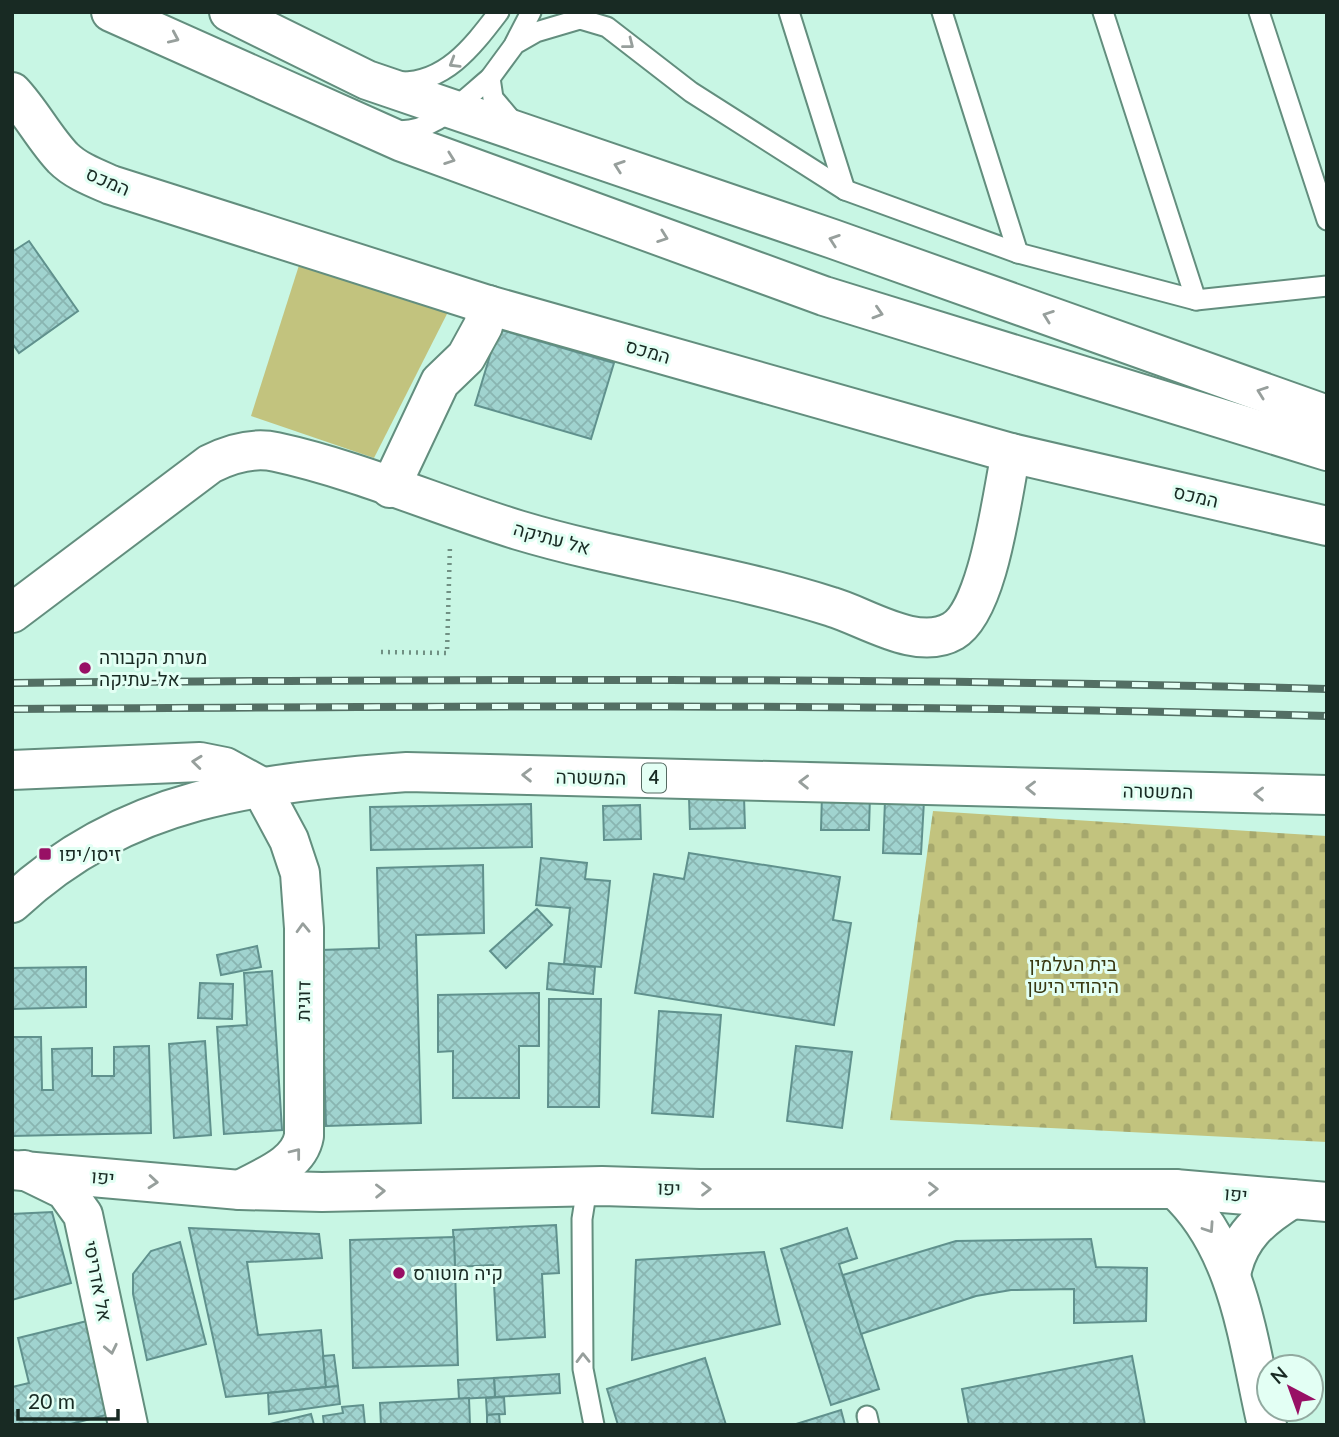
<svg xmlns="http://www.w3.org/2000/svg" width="1339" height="1437" viewBox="0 0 1339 1437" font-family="Lato,Heebo,sans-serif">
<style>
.green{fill:#c2c37e}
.cemetery{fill:url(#cemetery-stones)}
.building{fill:url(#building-cross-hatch);stroke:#60918d;stroke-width:2}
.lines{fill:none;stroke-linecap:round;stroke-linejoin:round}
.lane-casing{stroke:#638e7e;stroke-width:23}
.street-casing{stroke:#638e7e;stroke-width:42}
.highway-casing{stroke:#638e7e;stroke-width:42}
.path{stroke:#709083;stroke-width:4.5;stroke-dasharray:2 5;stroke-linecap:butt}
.lane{stroke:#fff;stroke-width:19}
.street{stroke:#fff;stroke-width:38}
.highway{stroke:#fff;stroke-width:38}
.rail-casing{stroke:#536f64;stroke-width:8}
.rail{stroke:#e3fff4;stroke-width:5;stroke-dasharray:16;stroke-linecap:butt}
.oneway{stroke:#979f9c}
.poi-dot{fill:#981065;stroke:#e3fff4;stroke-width:2.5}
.labels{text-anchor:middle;stroke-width:6;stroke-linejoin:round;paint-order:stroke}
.shield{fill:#e3fff4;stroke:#556a62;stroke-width:2}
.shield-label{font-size:18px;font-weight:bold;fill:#182a23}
.street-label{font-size:19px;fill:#182a23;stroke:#e3fff4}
.poi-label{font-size:19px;fill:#182a23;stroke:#e3fff4;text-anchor:start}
.park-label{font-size:19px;fill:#383811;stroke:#e3fff4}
</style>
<defs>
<pattern id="cemetery-stones" width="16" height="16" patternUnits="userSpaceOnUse" patternTransform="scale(1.75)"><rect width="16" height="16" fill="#c2c37e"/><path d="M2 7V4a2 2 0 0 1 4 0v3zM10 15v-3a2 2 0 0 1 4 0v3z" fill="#a6a86d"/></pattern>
<pattern id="building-cross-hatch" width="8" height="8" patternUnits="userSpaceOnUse" patternTransform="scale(1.75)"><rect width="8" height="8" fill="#a0d3cf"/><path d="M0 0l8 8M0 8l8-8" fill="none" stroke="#89b5b1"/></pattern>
</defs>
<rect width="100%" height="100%" fill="#c8f6e4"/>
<!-- green -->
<polygon class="green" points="301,259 451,306 374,458 251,416"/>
<!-- cemetery -->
<polygon class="cemetery" points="933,811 1327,836 1327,1142 890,1120"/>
<!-- building -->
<g class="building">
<polygon points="29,241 78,311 19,353 12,343 12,252"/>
<polygon points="498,329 614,363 591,439 475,405"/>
<polygon points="822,794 870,795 869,830 821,830"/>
<polygon points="744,797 745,828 690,829 689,798"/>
<polygon points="885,800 924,801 921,854 883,853"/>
<polygon points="531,804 532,847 371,850 370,807"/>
<polygon points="640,805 641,839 604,840 603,806"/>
<polygon points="689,853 840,877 833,920 851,923 834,1025 635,993 654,874 684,879"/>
<polygon points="541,858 587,863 585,879 610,881 601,967 564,964 570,908 536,905"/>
<polygon points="483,865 484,933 416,935 421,1123 326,1126 321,950 379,948 377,868"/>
<polygon points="537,909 552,925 506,968 490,951"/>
<polygon points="257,946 261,967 221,975 217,955"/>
<polygon points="549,963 595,967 593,994 547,989"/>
<polygon points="86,967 86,1007 12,1009 12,968"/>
<polygon points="272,971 282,1130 224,1134 217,1027 247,1025 244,973"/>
<polygon points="200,983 233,984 232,1019 198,1018"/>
<polygon points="539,993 539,1046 519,1046 519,1098 453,1098 453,1051 438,1052 438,995"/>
<polygon points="549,999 601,999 599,1107 548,1107"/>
<polygon points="659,1011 721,1015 713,1117 652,1113"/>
<polygon points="12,1037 41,1037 42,1090 53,1090 52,1049 92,1048 92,1076 114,1076 114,1047 149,1046 151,1133 12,1136"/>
<polygon points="205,1041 211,1135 174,1138 169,1044"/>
<polygon points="796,1046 852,1052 842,1128 787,1121"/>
<polygon points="52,1212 71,1283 12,1300 12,1214"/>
<polygon points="556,1225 559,1273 542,1274 545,1337 497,1340 493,1265 455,1267 453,1230"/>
<polygon points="189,1228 319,1234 322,1258 247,1262 258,1335 321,1330 326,1387 226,1397"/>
<polygon points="847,1228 857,1258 839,1264 879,1389 831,1405 781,1249"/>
<polygon points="454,1237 458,1365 353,1368 350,1240"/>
<polygon points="1091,1239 1096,1267 1147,1268 1146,1321 1074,1323 1074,1289 1011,1290 976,1296 861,1334 843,1275 956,1241"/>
<polygon points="180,1242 206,1344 147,1360 133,1294 133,1274 151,1251"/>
<polygon points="764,1252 780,1324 632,1360 636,1260"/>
<polygon points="87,1321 110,1414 67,1425 12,1425 12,1387 29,1383 18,1338"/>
<polygon points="334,1355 338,1386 326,1387 323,1356"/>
<polygon points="1132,1356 1145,1425 969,1425 962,1389"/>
<polygon points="705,1358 726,1425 618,1425 607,1389"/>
<polygon points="559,1374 560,1393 495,1397 494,1378"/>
<polygon points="494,1378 495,1397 459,1399 458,1380"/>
<polygon points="338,1386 340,1404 269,1414 268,1393"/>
<polygon points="504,1397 505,1414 487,1415 486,1398"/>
<polygon points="469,1398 470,1425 381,1425 380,1403"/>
<polygon points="363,1405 365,1425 324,1425 323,1416 343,1413 342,1407"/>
<polygon points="841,1410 845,1425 793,1425"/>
<polygon points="311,1414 314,1425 266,1425"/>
<polygon points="499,1414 500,1425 487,1425 487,1415"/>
</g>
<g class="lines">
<!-- lane casing -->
<g class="lane-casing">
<g id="lane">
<polyline points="789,12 845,190"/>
<polyline points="942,12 1018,253"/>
<polyline points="1103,12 1196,300"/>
<polyline points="1259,12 1327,220"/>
<polyline points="515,43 531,12"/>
<path d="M 398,82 C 445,84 473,46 499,12"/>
<polyline points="514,123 493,98 490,78 515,44 536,32 580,19 607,27 691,92 845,190 1018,253 1196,300 1327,286"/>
<path d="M 393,130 C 431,136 463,100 490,78"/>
<polyline points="867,1416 869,1425"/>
<polyline points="594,1425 583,1369 582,1219 585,1200 599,1189"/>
</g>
</g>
<!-- street casing -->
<g class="street-casing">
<g id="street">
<polyline points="111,12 402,142 824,296 1327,451"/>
<polyline points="229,12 367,80 833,239 1327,415"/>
<path d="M 12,92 C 31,112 44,138 63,158 C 76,171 95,178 111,185 L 488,305 L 1011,453 L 1327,526"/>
<polyline points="390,488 440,382 466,357 483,326 488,305"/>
<path d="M 12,613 L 210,464 C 230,454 253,447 276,452 C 355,469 440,506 518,530 C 621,561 729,574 832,607 C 866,617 917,652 953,631 C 989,610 1002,494 1011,453"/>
<path d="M 12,770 L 200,762 L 225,767 L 260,786 L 289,840 L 300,873 L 304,928 L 304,1136 C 299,1165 263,1177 240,1190"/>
<polyline points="24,1170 65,1190 83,1215 128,1425"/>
<path d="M 1175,1189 C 1240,1248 1248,1344 1267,1425"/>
<path d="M 1231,1275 C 1238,1237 1260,1219 1292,1199"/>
</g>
</g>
<!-- highway casing -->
<g class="highway-casing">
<g id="highway">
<path d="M 12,903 C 126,796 258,783 407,772 L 1327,795"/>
<polyline points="12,1170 240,1190 322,1192 602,1186 700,1189 1175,1189 1327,1202"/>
</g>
</g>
<!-- path -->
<polyline class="path" points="381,652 447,653 450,545"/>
<!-- lane -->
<use href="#lane" class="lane"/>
<!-- street -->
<use href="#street" class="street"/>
<!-- highway -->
<use href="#highway" class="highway"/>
<!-- rail casing -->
<g class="rail-casing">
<g id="rail">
<path d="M 12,683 C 451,679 888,677 1327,689"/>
<path d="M 12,709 C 451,706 888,703 1327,716"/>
</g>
</g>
<!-- rail -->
<use href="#rail" class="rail"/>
</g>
<!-- one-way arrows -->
<defs><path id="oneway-chevron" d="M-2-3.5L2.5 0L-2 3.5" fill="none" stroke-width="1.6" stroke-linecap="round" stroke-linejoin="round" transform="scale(1.75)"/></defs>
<g class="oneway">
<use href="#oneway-chevron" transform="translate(174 38) rotate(24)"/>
<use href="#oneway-chevron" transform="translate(629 44) rotate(38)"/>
<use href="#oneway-chevron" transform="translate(454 63) rotate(149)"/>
<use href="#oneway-chevron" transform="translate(450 159) rotate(20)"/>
<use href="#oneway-chevron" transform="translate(619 166) rotate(-161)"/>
<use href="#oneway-chevron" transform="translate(663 237) rotate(20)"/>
<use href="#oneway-chevron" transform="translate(834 240) rotate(-161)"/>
<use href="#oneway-chevron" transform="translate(878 313) rotate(17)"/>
<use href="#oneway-chevron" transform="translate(1048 316) rotate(-160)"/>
<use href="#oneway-chevron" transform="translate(1262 392) rotate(-160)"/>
<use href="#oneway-chevron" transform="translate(197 762) rotate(-174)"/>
<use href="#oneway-chevron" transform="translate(527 775) rotate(-179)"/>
<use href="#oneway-chevron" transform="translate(804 782) rotate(-179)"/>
<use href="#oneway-chevron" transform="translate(1031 788) rotate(-179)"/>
<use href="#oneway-chevron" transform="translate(1259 794) rotate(-179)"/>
<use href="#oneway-chevron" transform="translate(303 928) rotate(-92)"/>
<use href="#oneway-chevron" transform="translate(296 1153) rotate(-52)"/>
<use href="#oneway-chevron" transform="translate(153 1182) rotate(5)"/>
<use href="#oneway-chevron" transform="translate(706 1189)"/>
<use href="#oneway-chevron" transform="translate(933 1189)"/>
<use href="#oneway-chevron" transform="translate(380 1191) rotate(-1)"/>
<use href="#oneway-chevron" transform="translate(1209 1228) rotate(56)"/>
<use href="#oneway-chevron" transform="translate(111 1349) rotate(78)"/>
<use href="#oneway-chevron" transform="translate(583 1358) rotate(-91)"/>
</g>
<!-- markers -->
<g class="poi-dot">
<circle cx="85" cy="668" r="7"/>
<rect x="38" y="847" width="14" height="14" rx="3.5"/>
<circle cx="399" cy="1273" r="7"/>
</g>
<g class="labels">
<!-- shield labels -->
<rect class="shield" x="642" y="763.5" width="24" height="29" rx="5"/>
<g class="shield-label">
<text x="654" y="784">4</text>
</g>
<!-- street labels -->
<g class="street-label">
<text transform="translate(108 181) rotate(23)" y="7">המכס</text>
<text transform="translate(648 351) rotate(16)" y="7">המכס</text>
<text transform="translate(1196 496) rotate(13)" y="7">המכס</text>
<text transform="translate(552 538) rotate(15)" y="7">אל עתיקה</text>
<text transform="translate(591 777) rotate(1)" y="7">המשטרה</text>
<text transform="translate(1158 791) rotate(1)" y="7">המשטרה</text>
<text transform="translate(303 1001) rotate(-89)" y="7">דוגית</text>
<text transform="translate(103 1177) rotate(5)" y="7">יפו</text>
<text transform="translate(669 1188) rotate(2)" y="7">יפו</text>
<text transform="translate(1236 1194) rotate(5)" y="7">יפו</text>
<text transform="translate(98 1281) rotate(79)" y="7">אל אדריסי</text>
</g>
<!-- poi labels -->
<g class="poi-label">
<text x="99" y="664">מערת הקבורה<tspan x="99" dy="22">אל-עתיקה</tspan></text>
<text x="59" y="861">זיסו/יפו</text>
<text x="413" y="1280">קיה מוטורס</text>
</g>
<!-- park labels -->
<g class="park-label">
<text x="1073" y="971">בית העלמין<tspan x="1073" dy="22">היהודי הישן</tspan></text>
</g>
</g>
<!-- border -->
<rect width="1339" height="1437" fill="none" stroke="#182a23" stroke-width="28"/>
<!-- north arrow -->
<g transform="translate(1290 1388) rotate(319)"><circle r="33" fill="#e3fff4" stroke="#92aaa0" stroke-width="2"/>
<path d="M0-5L12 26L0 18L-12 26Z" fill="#981065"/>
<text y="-10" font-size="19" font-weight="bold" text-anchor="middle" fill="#182a23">N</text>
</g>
<!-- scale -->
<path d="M18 1409v10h100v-10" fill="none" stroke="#182a23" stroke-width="3.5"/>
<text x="28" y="1409" font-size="21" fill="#182a23" stroke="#e3fff4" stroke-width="5" paint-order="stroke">20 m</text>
</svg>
